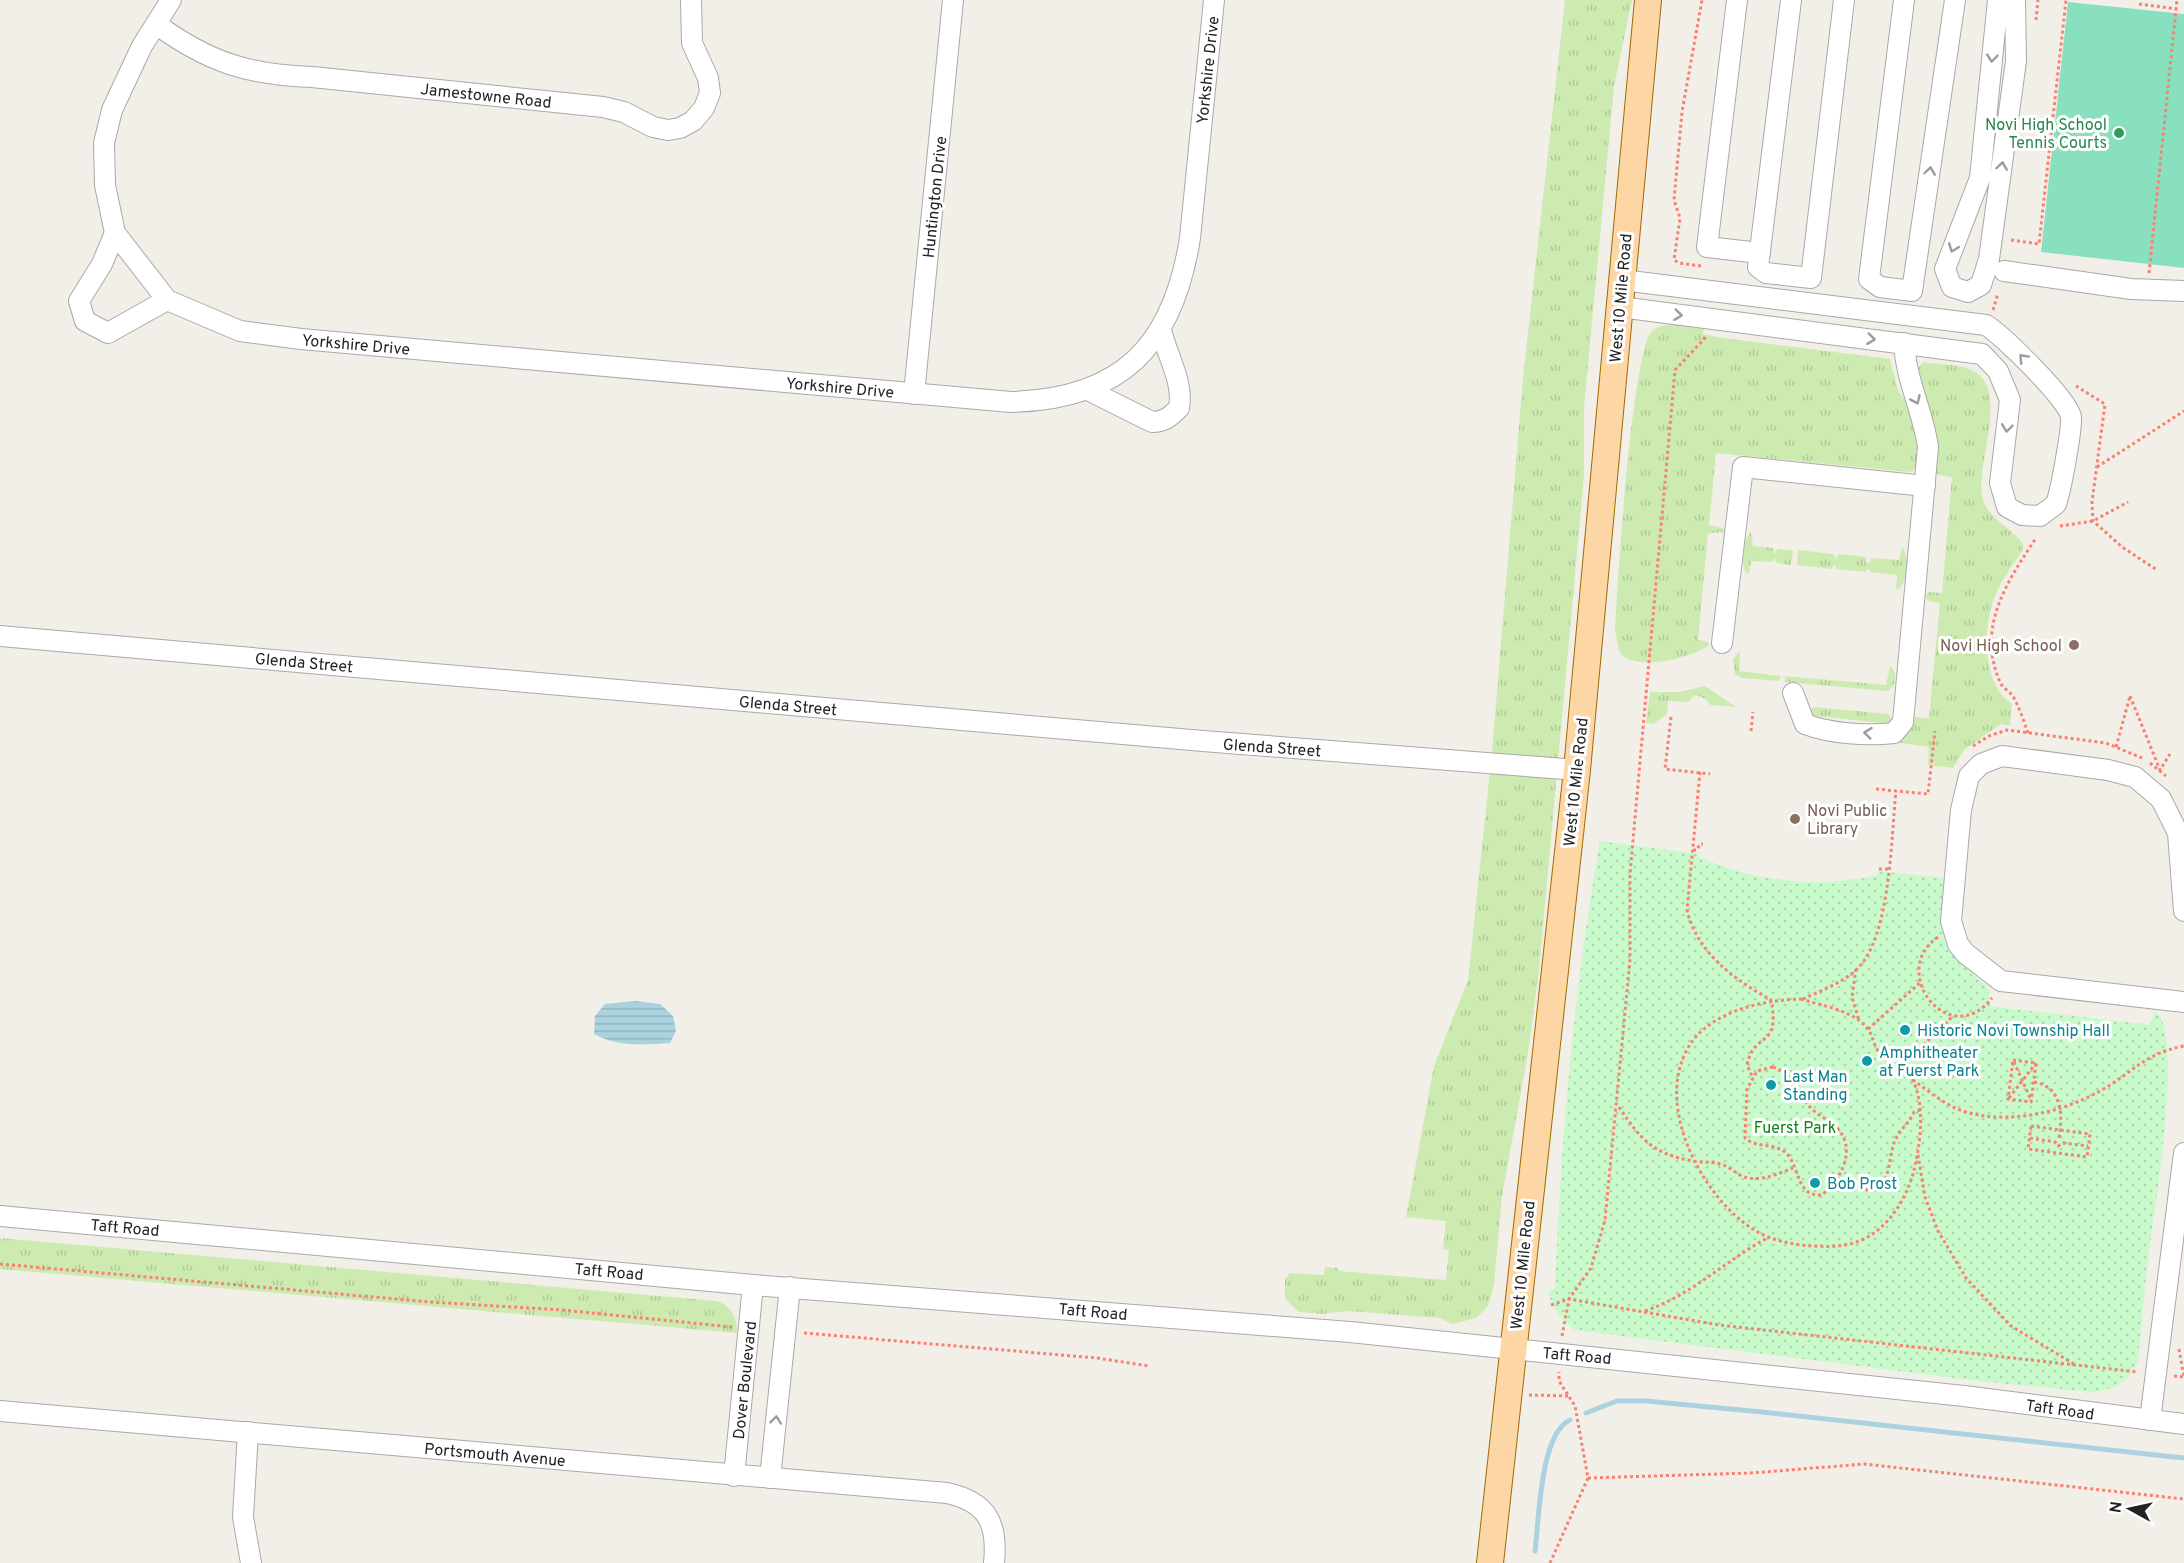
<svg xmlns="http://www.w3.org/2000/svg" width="2184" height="1563" viewBox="0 0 2184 1563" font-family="Overpass,sans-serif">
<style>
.grass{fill:url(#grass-tufts)}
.park{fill:url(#park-dots)}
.pitch{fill:#88e0be}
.water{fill:url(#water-rules)}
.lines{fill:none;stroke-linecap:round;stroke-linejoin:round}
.stream{stroke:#aad3df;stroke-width:5}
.minor-casing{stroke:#a9a9a9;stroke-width:22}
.major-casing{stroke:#a06b00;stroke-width:28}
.path{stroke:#fa8072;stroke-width:3;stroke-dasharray:3 3;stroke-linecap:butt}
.minor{stroke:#fff;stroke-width:20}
.major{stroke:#fcd6a4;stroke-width:26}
.oneway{stroke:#9c9c9c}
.leisure-dot{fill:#2e9e5b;stroke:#fff;stroke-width:2}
.education-dot{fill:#8d6e63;stroke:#fff;stroke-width:2}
.culture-dot{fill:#0f9aa8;stroke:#fff;stroke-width:2}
.labels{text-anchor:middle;stroke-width:6;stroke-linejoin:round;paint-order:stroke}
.street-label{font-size:16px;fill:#222;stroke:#fff}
.leisure-label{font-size:16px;fill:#27864d;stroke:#fff;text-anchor:end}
.education-label{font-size:16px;fill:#785e54;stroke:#fff;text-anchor:end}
.culture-label{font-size:16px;fill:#0d838f;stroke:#fff;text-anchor:start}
.park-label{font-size:16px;fill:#0c8416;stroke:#fff}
</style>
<defs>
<pattern id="grass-tufts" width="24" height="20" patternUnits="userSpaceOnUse" patternTransform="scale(1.5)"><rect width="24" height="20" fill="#cdebb0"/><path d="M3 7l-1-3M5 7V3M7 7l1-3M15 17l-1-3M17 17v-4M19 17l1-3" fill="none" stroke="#b0c997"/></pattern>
<pattern id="park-dots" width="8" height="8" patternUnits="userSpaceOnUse" patternTransform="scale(1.5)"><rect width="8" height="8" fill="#c8facc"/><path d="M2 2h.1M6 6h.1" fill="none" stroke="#acd6af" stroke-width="1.8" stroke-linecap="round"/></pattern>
<pattern id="water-rules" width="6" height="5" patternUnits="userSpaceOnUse" patternTransform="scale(1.5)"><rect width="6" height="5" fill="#aad3df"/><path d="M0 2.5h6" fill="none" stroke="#92b5bf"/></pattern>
</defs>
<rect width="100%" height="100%" fill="#f2efe9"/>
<!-- grass -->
<g class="grass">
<polygon points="1565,0 1632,0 1614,86 1584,408 1584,476 1539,970 1528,1053 1502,1196 1494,1284 1488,1306 1476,1318 1452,1324 1440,1318 1348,1311 1322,1314 1299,1312 1285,1299 1285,1279 1290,1273 1324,1275 1325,1267 1338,1268 1339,1271 1446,1280 1449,1250 1443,1249 1446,1221 1406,1217 1434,1066 1468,980 1492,752 1523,378"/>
<path d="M 1678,324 L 1704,328 L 1703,334 L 1722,338 L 1890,359 L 1898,391 L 1907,403 L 1918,437 L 1917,465 L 1913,471 L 1909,472 L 1716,453 L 1709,525 L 1723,528 L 1725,532 L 1708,533 L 1698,640 L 1708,642 L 1709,645 C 1692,658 1642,670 1623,656 C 1617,651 1617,637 1615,629 C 1617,588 1632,351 1652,331 C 1658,325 1669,325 1678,324 Z"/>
<path d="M 1923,362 C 1937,364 1955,364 1969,369 C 2012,383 1976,463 1982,495 C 1986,519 2011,526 2023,544 L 2023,550 C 2013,565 2000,581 1994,599 C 1984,625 1983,666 1999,691 C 2001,696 2008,700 2012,704 L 2010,726 L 2001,724 L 1964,750 L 1953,768 L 1928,765 L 1929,747 L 1894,742 L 1914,717 L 1929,718 L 1940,603 L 1928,601 L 1925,596 L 1929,592 L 1942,593 L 1952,477 L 1938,475 L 1934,468 L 1917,370 Z"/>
<path d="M 1751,532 L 1753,546 L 1773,548 L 1776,554 L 1777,549 L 1793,550 L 1791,565 L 1776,563 L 1775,558 L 1772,562 L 1751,561 L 1749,574 L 1746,573 C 1740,561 1742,541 1751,532 Z"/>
<path d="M 1902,547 C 1910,558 1908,580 1899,589 L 1896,589 L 1897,575 L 1870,572 L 1869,568 L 1865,572 L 1837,569 L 1834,564 L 1832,569 L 1797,565 L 1798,550 L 1833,554 L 1836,560 L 1838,554 L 1866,557 L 1866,563 L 1869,563 L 1872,558 L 1899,560 Z"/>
<polygon points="1740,651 1739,671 1781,676 1779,681 1742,678 1735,674 1733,659"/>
<path d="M 1890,666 C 1898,672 1897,685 1888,691 L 1785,682 L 1785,676 L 1886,685 Z"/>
<polygon points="1705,686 1736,707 1710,705 1706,699 1695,695 1688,702 1668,701 1667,714 1653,724 1646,723 1650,692 1679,692"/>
<polygon points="1814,707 1888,714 1893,720 1891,724 1807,715 1807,712"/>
<path d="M 0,1238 L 716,1301 C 732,1305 737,1318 737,1333 L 0,1269 Z"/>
</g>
<!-- park -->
<path class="park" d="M 1600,841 L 1699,854 L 1699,857 C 1757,882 1815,889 1878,875 L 1878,871 L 1945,878 C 1940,935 1942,950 1988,987 L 1990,1006 L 2151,1025 L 2154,1011 C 2184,1023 2157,1197 2151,1237 C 2145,1278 2142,1320 2138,1361 C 2130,1382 2113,1391 2091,1392 L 1978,1381 L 1575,1330 C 1560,1319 1554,1310 1548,1292 L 1555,1288 C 1561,1138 1574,988 1600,841 Z"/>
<!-- pitch -->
<polygon class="pitch" points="2068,2 2184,14 2184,268 2041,252"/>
<!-- water -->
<path class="water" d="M 636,1001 L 660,1004 L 673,1016 L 676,1031 L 670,1043 C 644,1045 617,1047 594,1034 L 595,1016 L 605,1004 Z"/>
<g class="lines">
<!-- stream -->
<g class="stream">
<polyline points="1586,1413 1617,1401 1646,1401 1762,1412 2184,1458"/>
<path d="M 1535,1551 C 1539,1521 1540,1433 1570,1420"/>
</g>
<!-- minor casing -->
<g class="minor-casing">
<g id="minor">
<path d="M 171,0 L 142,46 L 112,110 L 104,143 L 105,185 L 115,233 L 167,300 L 240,331 L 301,339 L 1011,402 C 1122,399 1173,346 1190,238 L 1214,0"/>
<polyline points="1737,0 1707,247 1760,253"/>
<polyline points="1791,0 1758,267 1766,273 1811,278 1844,0"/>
<polyline points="1904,0 1869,279 1880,287 1912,291 1955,0"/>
<polyline points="1998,0 1980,178 1945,269 1952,287 1968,292 1981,285 1989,259 2016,61 2015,0"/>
<path d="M 156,24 C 208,62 248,75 312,77 L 603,107 L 624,112 L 653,127 L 668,130 L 680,128 L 693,121 L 704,108 L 710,93 L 708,78 L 692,43 L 691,0"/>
<polyline points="115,233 102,264 79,301 85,321 108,333 167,300"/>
<polyline points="2004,271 2131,289 2184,291"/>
<path d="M 1620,307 L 1982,354 L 1998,371 L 2010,400 L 2000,483 L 2007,507 L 2022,515 L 2040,516 L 2056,504 C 2061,490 2072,430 2071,417 C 2069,400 2002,335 1986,325 L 1622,280"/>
<path d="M 1088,390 L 1152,422 C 1164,422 1170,417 1179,408 C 1184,382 1167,356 1161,330"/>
<polyline points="914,394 953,0"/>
<polyline points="0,636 1203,741 1577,770"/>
<polyline points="1722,643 1743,467 1925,486"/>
<path d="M 1793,693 L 1805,724 C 1831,734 1868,736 1894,733 L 1903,722 L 1928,447 C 1923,411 1906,381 1904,343"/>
<polyline points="2184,911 2178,833 2161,799 2135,777 2108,770 2002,756 1981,764 1969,776 1961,810 1951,921 1958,944 1965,953 2001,981 2184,1002"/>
<polyline points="0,1216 753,1285 1350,1332 1964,1396 2184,1424"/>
<path d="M 0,1411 L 947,1493 C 988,1502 998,1524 994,1563"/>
<polyline points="2150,1420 2184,1153"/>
<polyline points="248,1432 243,1517 251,1563"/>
<polyline points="734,1476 753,1285"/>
<polyline points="770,1478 790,1287"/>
</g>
</g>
<!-- major casing -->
<g class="major-casing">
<polyline id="major" points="1490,1563 1577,770 1648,0"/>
</g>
<!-- path -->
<g class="path">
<polyline points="2139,4 2177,9"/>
<polyline points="2036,20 2038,0"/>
<polyline points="2011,240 2039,244 2066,0"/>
<polyline points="1701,266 1679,263 1674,260 1680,218 1674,200 1682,112 1702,0"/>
<polyline points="2149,273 2177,0"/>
<polyline points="1993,310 1998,293"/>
<polyline points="2076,386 2105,404 2092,502 2093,521 2122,547 2157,570"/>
<polyline points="2097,467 2184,411"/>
<polyline points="2060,526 2093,521 2128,502"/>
<polyline points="2130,696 2160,770 2170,754"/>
<polyline points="1671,717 1665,769 1710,774"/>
<polyline points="1751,731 1753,712"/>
<path d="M 2028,733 C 2024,722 2020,709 2014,698 C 2011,692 2003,689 2000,682 C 1976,627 2007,582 2036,538"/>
<polyline points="1973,746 1989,736 2007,730 2106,743 2142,758"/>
<polyline points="2116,747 2130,696"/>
<polyline points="2150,763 2166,776"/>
<path d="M 1700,772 L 1687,910 C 1697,953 1735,980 1771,1000 C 1781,1050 1754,1030 1747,1065 L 1752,1076"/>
<polyline points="1876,789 1928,794 1935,731"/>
<polyline points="1693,850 1697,850 1700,844 1703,844"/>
<polyline points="1879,869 1888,869"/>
<path d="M 1938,937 C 1887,972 1950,1052 1992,998"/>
<polyline points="1856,969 1852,997 1859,1020"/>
<path d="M 1801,999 C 1822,1006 1853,1010 1867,1028 C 1873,1035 1873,1045 1879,1052 C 1885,1059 1895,1060 1902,1066 C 1929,1090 1921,1144 1913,1174 C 1905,1200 1890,1225 1866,1238 C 1848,1247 1832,1247 1813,1246 C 1794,1245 1773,1241 1756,1231 C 1702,1199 1651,1102 1691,1043 C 1714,1010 1765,1000 1801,999 Z"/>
<path d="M 1803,999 C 1820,991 1842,983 1856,970 C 1891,938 1891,837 1896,791"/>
<polyline points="1868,1029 1921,982"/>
<polygon points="2013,1060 2036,1063 2031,1102 2008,1099"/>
<polyline points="2014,1062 2031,1100"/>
<polyline points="1902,1066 1953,1016"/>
<path d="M 1773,1067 C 1792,1073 1799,1093 1810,1107 C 1818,1116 1828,1119 1836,1127 C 1858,1148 1841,1180 1822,1195 C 1797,1197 1800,1170 1788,1155 C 1777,1142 1757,1149 1745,1138 L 1747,1089 L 1757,1071 Z"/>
<path d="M 1913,1080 C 1926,1089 1940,1101 1955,1108 C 2000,1127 2059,1114 2100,1091 C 2134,1072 2143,1054 2184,1046"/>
<path d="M 2034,1082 C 2062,1087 2063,1114 2059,1138"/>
<polyline points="2009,1098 2036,1063"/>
<path d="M 1619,1107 C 1641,1140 1653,1154 1693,1161 C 1702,1163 1711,1161 1720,1164 C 1728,1166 1733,1171 1740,1175 C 1757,1184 1777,1174 1793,1168"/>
<polygon points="2031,1126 2090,1134 2087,1157 2028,1149"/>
<polyline points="2030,1138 2055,1142 2058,1146 2063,1143 2088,1146"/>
<polyline points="1918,1155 1925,1197 1938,1231 1966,1278 2011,1326 2074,1364"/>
<path d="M 1838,1178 L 1866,1190 L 1880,1187 C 1891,1174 1889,1155 1895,1140 C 1900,1130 1909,1123 1914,1112 L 1920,1110"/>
<polyline points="0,1264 430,1302 562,1310 732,1327"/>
<polyline points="1551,1305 1569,1299 1591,1268 1605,1220 1630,960 1630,874 1675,370 1706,337"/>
<path d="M 1645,1311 C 1692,1295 1726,1260 1769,1237"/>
<polyline points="804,1333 1097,1358 1149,1366"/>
<polyline points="1562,1336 1569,1299 1719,1325 2138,1372"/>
<polyline points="2179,1349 2184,1377"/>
<polyline points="2174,1376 2184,1377"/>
<polyline points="1529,1395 1570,1396"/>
<polyline points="1588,1478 1751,1473 1864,1464 2184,1499"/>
<polyline points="1550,1563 1588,1478 1575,1406 1559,1381 1559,1372"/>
</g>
<!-- minor -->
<use href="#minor" class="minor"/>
<!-- major -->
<use href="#major" class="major"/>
</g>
<!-- one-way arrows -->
<defs><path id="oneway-chevron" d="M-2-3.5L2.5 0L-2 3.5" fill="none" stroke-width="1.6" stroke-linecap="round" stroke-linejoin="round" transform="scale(1.5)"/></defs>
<g class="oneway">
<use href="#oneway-chevron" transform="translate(1992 58) rotate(96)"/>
<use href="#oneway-chevron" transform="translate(2002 166) rotate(-82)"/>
<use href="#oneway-chevron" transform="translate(1930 171) rotate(-82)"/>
<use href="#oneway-chevron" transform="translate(1953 248) rotate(111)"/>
<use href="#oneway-chevron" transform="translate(1678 315) rotate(7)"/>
<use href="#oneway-chevron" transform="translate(1871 339) rotate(7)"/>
<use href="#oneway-chevron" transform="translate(2023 358) rotate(-133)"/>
<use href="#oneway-chevron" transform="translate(1916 400) rotate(66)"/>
<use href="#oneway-chevron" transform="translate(2007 428) rotate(97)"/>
<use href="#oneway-chevron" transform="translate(1868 733) rotate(-174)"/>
<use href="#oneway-chevron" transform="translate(776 1420) rotate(-84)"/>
</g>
<!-- markers -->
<circle class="leisure-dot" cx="2119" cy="133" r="6"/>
<g class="education-dot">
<circle cx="2074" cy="645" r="6"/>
<circle cx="1795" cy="819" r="6"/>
</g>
<g class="culture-dot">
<circle cx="1905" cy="1030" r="6"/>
<circle cx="1867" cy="1061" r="6"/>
<circle cx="1771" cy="1085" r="6"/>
<circle cx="1815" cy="1183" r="6"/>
</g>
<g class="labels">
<!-- street labels -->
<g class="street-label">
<text transform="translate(1207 70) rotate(-84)" y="6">Yorkshire Drive</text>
<text transform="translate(486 95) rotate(6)" y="6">Jamestowne Road</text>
<text transform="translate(934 197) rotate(-84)" y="6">Huntington Drive</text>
<text transform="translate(1620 298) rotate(-85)" y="6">West 10 Mile Road</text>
<text transform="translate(356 344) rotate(5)" y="6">Yorkshire Drive</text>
<text transform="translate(840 387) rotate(5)" y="6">Yorkshire Drive</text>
<text transform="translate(304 662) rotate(5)" y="6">Glenda Street</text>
<text transform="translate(788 705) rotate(5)" y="6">Glenda Street</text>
<text transform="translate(1272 747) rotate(4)" y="6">Glenda Street</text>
<text transform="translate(1575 782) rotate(-84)" y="6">West 10 Mile Road</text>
<text transform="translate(125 1227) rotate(5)" y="6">Taft Road</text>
<text transform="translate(1522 1265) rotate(-84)" y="6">West 10 Mile Road</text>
<text transform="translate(609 1271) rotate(5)" y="6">Taft Road</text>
<text transform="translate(1093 1311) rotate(5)" y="6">Taft Road</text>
<text transform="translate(1577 1355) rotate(5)" y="6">Taft Road</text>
<text transform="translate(744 1380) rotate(-84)" y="6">Dover Boulevard</text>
<text transform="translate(2060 1409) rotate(8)" y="6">Taft Road</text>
<text transform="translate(495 1454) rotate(5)" y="6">Portsmouth Avenue</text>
</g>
<!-- leisure labels -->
<g class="leisure-label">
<text x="2107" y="130">Novi High School<tspan x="2107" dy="18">Tennis Courts</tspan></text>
</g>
<!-- education labels -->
<g class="education-label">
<text x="2062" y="651">Novi High School</text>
<text x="1807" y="816" text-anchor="start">Novi Public<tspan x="1807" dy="18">Library</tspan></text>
</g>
<!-- culture labels -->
<g class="culture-label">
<text x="1917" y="1036">Historic Novi Township Hall</text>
<text x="1879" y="1058">Amphitheater<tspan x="1879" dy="18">at Fuerst Park</tspan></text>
<text x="1783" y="1082">Last Man<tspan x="1783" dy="18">Standing</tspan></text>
<text x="1827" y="1189">Bob Prost</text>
</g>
<!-- park labels -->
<g class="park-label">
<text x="1795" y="1133">Fuerst Park</text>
</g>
</g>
<!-- north arrow -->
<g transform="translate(2130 1509) rotate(278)" stroke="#ffffff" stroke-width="4.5" paint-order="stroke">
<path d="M0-4.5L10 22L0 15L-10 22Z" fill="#222222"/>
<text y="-9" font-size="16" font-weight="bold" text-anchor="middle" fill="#222222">N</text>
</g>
</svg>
